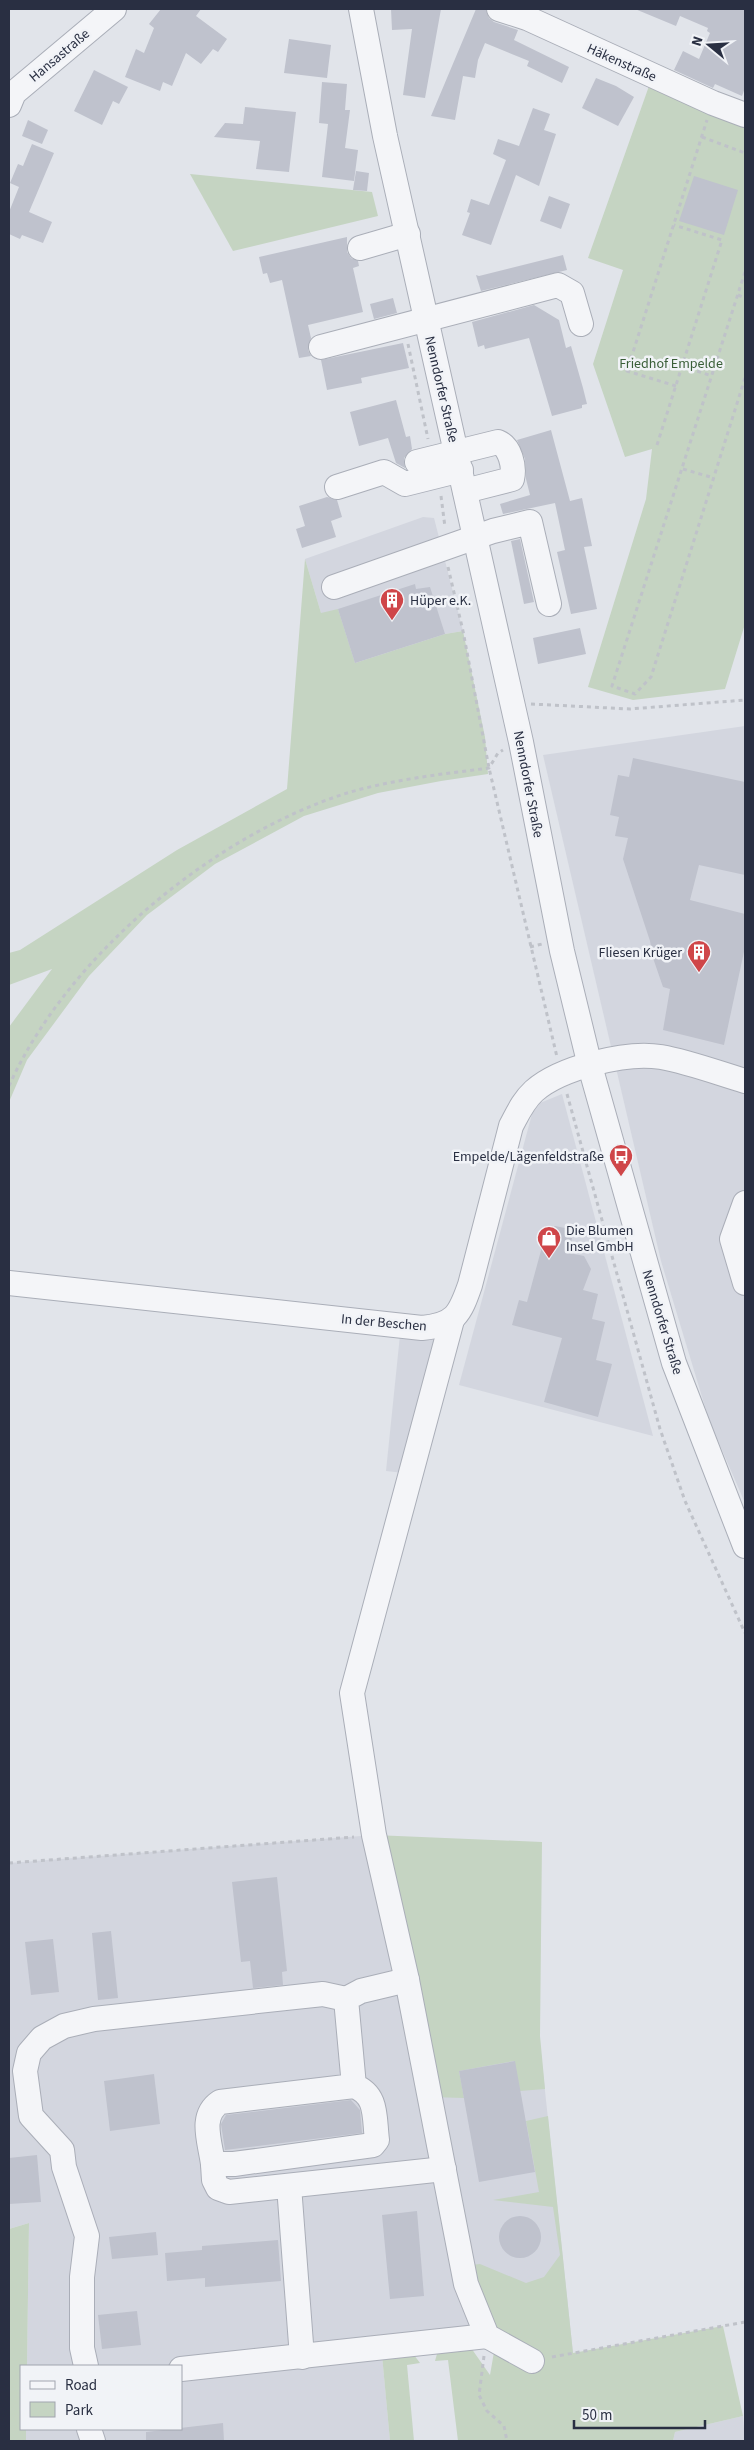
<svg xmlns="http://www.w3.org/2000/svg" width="754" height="2450" viewBox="0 0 754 2450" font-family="'Source Sans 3',sans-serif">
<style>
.built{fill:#d3d6df}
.green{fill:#c5d4c2}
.building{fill:#bfc2cd}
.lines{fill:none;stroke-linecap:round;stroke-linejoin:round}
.minor-casing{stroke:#aaaeb8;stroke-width:26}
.path{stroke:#bfc2c9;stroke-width:3;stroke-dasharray:4 4;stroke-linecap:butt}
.minor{stroke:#f4f5f8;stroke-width:24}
.labels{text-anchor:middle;stroke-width:5;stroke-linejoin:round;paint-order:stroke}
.street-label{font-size:14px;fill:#292f42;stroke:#f1f3f7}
.park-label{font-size:14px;fill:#395e37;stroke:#f1f3f7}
.poi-label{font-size:14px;fill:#292f42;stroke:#f1f3f7;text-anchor:start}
</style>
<rect width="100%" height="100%" fill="#e1e4ea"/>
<!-- built -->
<g class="built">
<polygon points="423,517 434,518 463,631 445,634 355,663 321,613 305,559"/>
<polygon points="745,726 745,1503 709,1420 661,1261 543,755"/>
<polygon points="562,1094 653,1436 459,1385 532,1114 540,1103"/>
<polygon points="400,1335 437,1338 404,1473 386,1471"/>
<polygon points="374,1835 540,2044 573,2353 487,2336 382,2355 390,2441 26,2441 26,2429 181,2429 181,2366 27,2366 29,2223 9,2229 9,1863"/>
<polygon points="743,2416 745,2441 673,2441 675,2432"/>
</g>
<!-- green -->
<g class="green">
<polygon points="649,86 745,126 745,624 725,689 633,700 588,687 646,499 652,449 625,457 593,364 623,270 588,258"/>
<polygon points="190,174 372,192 378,216 233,251"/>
<polygon points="305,559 321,613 338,609 355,663 445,634 463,631 485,737 488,774 441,781 378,793 304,816 215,864 147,915 89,976 27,1060 9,1102 9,1027 52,969 9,985 9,953 20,950 177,850 287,789"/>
<polygon points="374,1835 542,1842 540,2036 545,2089 520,2091 514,2061 459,2071 464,2098 430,2097"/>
<polygon points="548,2116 573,2353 723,2326 743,2416 675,2432 673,2441 458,2441 448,2360 435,2361 437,2354 445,2347 469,2345 490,2375 494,2352 504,2341 484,2309 471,2265 480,2264 526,2283 544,2277 560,2255 553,2207 493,2200 539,2192 526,2121"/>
<polygon points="29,2223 27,2366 21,2366 21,2429 26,2429 26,2441 9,2441 9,2229"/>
<polygon points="382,2355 414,2355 420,2363 407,2365 414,2441 390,2441"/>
</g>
<!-- building -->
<g class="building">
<polygon points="161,9 201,9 196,16 227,39 218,52 213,49 201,64 186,53 172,86 163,82 160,91 125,77 136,49 144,53 154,28 149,24"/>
<polygon points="391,9 441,9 425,98 403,95 412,29 392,30"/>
<polygon points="476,9 486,10 489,18 494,22 518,30 514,40 569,67 562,83 527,66 529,61 485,43 478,60 475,78 463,76 455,120 431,116"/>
<polygon points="635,9 745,9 745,88 742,96 715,84 713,88 674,70 683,51 699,59 710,33 707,31 708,28 680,16 676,26"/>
<polygon points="289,39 331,45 327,78 284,73"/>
<polygon points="94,70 128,87 119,104 113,101 102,125 74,111"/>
<polygon points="596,78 616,86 634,97 618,126 582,108"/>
<polygon points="322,82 347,84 345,110 350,110 345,148 358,150 354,181 322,177 328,124 319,123"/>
<polygon points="245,107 296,112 289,172 256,169 260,141 214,137 225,123 243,124"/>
<polygon points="533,108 550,114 544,130 556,134 539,186 516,175 491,245 462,235 470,213 467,212 471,199 489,205 506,160 493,154 498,139 519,146"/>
<polygon points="28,120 48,130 42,144 22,136"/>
<polygon points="32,144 54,153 29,212 52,222 43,243 22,235 20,239 9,234 9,212 19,187 10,183 18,164 23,166"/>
<polygon points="356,171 369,173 367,191 353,190"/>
<polygon points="694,176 738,190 724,235 679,221"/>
<polygon points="549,196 570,204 561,229 540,221"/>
<polygon points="347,237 347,252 351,258 358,261 359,266 353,268 363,312 308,325 311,338 308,350 311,356 299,358 282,280 270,283 267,273 263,274 259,257"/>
<polygon points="563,255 567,270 481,291 476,275 479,276"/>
<polygon points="393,298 397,313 374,319 370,304"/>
<polygon points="534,305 559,320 566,348 571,346 583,388 587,404 582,405 582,408 552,416 529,338 485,349 484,345 478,347 472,322"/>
<polygon points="403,343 409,368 361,378 362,383 327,390 321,360"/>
<polygon points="396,400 406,437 410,436 412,449 404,458 405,468 396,463 388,438 359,446 350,412"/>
<polygon points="551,430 570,501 582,498 592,546 584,547 597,609 571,614 557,552 565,550 555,503 503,514 500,504 530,495 526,479 525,459 517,440"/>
<polygon points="327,497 337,500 342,517 331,521 336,537 302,548 296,529 305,526 299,506"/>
<polygon points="520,539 534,602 524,604 511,541"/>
<polygon points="415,584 416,589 430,587 445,634 355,663 338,609"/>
<polygon points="580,628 586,654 538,664 533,638"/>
<polygon points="633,758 745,782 745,875 699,865 690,900 745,914 745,947 724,1045 663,1030 670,989 663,987 653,958 650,941 623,859 628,838 615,836 619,817 610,815 618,775 629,777"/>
<polygon points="555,1226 565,1228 572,1238 569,1253 584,1256 591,1269 583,1290 598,1294 592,1319 605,1322 596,1360 612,1364 598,1417 544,1402 562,1338 512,1325 519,1300 527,1302 546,1232"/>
<polygon points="277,1877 287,1971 282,1972 283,1985 253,1988 250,1961 241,1962 232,1882"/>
<polygon points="111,1931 118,1998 98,2000 92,1933"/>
<polygon points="53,1939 59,1992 31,1995 25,1942"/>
<polygon points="515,2061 535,2172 479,2182 459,2071"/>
<polygon points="154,2074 160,2124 110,2131 104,2081"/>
<polygon points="351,2100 360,2110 362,2133 225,2150 221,2124 226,2115"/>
<polygon points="37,2155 41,2202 9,2204 9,2158"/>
<polygon points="417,2211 424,2296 390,2299 382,2215"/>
<circle cx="520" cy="2237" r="21"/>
<polygon points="156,2232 158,2255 112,2259 109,2237"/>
<polygon points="278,2240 281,2281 205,2287 205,2278 167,2281 165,2253 202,2250 202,2246"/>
<polygon points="137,2311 141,2345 102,2349 98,2315"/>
<polygon points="223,2423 224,2441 146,2441 146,2432"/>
</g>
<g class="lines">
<!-- minor casing -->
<g class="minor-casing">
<g id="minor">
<polyline points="361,9 385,136 521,742 562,951 590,1066 674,1363 745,1546"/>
<polyline points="499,9 527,18 713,103 745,115"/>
<polyline points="9,105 14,93 114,9"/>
<polyline points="360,248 408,234"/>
<polyline points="321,347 558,285 572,293 581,324"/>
<path d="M 417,462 L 498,442 C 510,447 515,466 512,479 L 465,491"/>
<polyline points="337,487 384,472 405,484 461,470"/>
<polyline points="334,587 493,531 530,522 549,604"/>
<polyline points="745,1203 732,1239 745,1283"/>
<path d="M 9,1283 L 422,1328 C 455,1325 460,1314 470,1285 L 511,1126 C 518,1113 523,1101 534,1091 C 560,1068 626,1051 661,1057 C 689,1062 718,1073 745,1081"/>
<polyline points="452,1320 352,1693 374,1835 407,1980 466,2284 487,2336 532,2361"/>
<path d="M 354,2086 C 378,2095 374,2117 377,2140 L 373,2145 L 234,2164 L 213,2164 C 210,2141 199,2116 220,2102 L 354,2086 L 346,1999 L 361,1991 L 407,1980"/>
<polyline points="213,2164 214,2180 218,2188 229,2192 444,2169"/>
<polyline points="289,2186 302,2357"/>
<polyline points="86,2366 82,2348 82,2277 87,2236 64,2167 62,2150 31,2116 25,2071 29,2053 42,2038 64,2026 94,2019 323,1994 346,1999"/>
<polyline points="181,2369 487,2336"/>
<polyline points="89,2429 93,2441"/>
</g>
</g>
<!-- path -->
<g class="path">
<polyline points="702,137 745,153"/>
<polyline points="745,272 612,686 635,694 651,677 745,378"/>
<polyline points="738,295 745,298"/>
<polyline points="408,344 428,439"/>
<polyline points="682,366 712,376"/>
<polyline points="676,386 627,371 707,120"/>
<polyline points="657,445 722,240 674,225"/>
<polyline points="683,469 714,478"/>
<polyline points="441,496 445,527"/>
<polyline points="448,567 463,631 489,768 557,1057"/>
<polyline points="531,704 630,709 745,700"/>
<polyline points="530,947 542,944"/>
<path d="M 9,1086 C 66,958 211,837 344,794 C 389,780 442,774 489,768 L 498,753 L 503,750"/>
<polyline points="567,1094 660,1429 685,1501 745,1633"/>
<polyline points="9,1863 354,1837"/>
<polyline points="484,2356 479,2395 487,2411 504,2426 507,2441"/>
<polyline points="552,2357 745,2322"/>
</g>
<!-- minor -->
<use href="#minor" class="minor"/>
</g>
<!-- icons -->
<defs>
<g id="building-pin" transform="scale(1.25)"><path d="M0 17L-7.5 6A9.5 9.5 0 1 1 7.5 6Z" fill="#cf4649" stroke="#f1f3f7"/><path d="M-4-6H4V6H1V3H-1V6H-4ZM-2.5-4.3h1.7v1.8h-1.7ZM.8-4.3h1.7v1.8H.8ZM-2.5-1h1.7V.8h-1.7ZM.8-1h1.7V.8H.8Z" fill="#fff"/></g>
<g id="bus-pin" transform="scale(1.25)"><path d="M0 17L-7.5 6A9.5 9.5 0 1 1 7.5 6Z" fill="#cf4649" stroke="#f1f3f7"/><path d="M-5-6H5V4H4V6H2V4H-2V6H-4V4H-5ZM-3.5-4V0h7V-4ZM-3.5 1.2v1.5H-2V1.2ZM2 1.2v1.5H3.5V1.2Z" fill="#fff"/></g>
<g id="shop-pin" transform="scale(1.25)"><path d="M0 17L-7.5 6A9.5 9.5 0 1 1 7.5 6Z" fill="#cf4649" stroke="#f1f3f7"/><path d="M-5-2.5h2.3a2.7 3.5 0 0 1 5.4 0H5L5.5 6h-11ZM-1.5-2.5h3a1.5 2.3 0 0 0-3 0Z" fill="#fff"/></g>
</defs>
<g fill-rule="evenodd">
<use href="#building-pin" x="392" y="600"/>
<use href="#building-pin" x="699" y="952"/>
<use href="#bus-pin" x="621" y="1156"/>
<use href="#shop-pin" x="549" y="1238"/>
</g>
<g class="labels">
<!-- street labels -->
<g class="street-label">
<text transform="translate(59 55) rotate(-40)" y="5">Hansastraße</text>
<text transform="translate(622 62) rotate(24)" y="5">Häkenstraße</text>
<text transform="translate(442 389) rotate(77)" y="5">Nenndorfer Straße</text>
<text transform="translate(529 784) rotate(79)" y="5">Nenndorfer Straße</text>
<text transform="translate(384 1322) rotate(5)" y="5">In der Beschen</text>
<text transform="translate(663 1322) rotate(73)" y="5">Nenndorfer Straße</text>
</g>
<!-- park labels -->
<g class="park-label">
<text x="671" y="368">Friedhof Empelde</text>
</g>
<!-- poi labels -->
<g class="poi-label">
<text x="410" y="605">Hüper e.K.</text>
<text x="682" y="957" text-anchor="end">Fliesen Krüger</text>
<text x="604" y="1161" text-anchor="end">Empelde/Lägenfeldstraße</text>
<text x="566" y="1235">Die Blumen<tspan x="566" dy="16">Insel GmbH</tspan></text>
</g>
</g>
<!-- border -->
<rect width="754" height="2450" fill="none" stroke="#292f42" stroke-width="20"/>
<!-- legend -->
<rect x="20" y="2365" width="162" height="65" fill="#f1f3f7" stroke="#a1a5af"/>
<rect x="30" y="2381" width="25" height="8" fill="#f4f5f8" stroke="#a1a5af"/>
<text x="65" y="2390" font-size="15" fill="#292f42">Road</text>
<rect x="30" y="2402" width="25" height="15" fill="#c5d4c2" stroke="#a1a5af"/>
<text x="65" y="2415" font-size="15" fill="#292f42">Park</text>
<!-- north arrow -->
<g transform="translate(709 45) rotate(288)" stroke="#f1f3f7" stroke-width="4" paint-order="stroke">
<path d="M0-4L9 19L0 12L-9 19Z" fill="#292f42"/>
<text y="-8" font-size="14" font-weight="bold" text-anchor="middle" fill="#292f42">N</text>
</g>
<!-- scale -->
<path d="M574 2420v8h131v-8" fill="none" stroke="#292f42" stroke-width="2.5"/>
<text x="582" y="2420" font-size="15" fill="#292f42" stroke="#f1f3f7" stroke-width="4" paint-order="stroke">50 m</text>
</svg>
